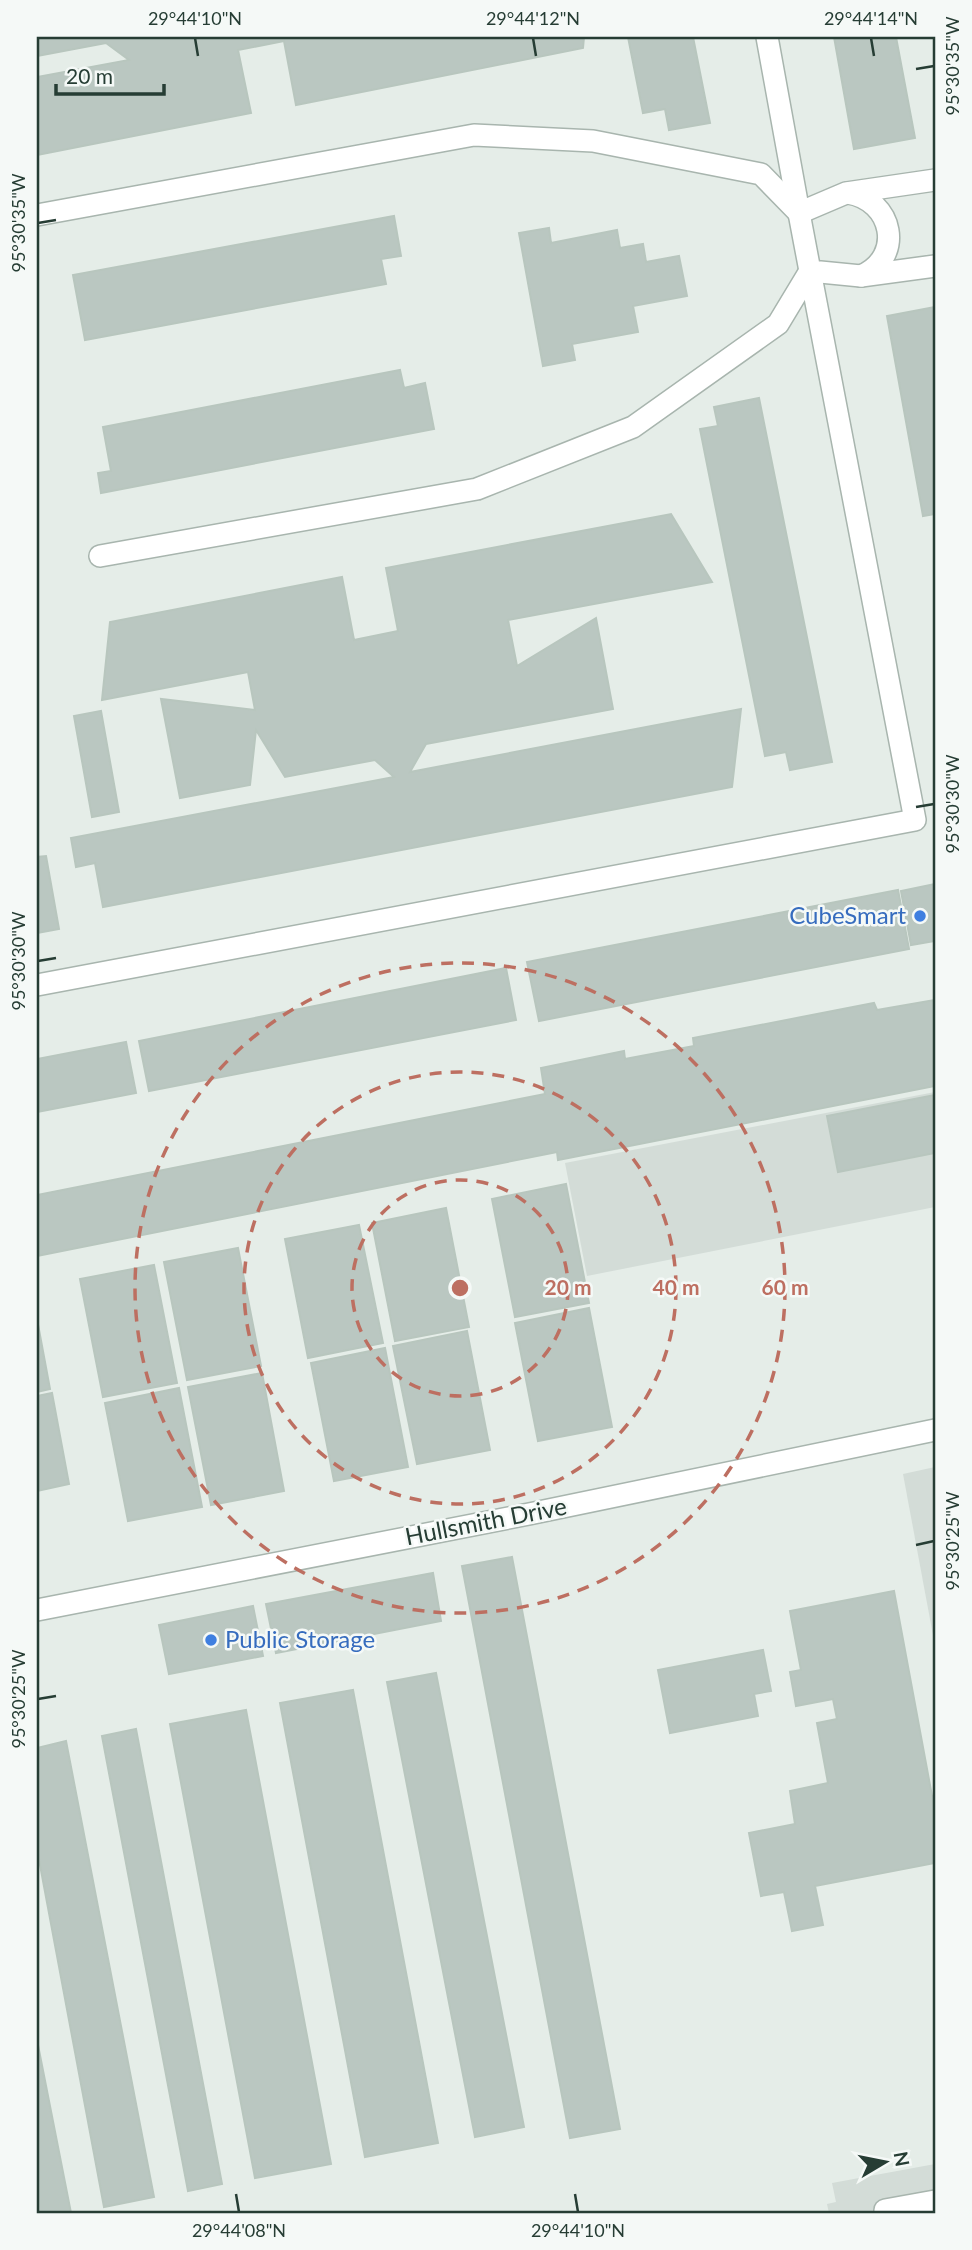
<svg xmlns="http://www.w3.org/2000/svg" width="972" height="2250" viewBox="0 0 972 2250" font-family="Lato,sans-serif">
<style>
.built{fill:#d3dcd7}
.building{fill:#bac7c1;stroke:#b8c6be;stroke-width:2}
.lines{fill:none;stroke-linecap:round;stroke-linejoin:round}
.minor-casing{stroke:#a8b5ae;stroke-width:24}
.minor{stroke:#fff;stroke-width:21}
.ticks{fill:none;stroke:#263d34;stroke-width:2.5}
.ring{fill:none;stroke:#bd6f61;stroke-width:3.5;stroke-dasharray:12 9}
.shop-dot{fill:#3f7fe0;stroke:#f5f9f7;stroke-width:2.5}
.labels{text-anchor:middle;stroke-width:5;stroke-linejoin:round;paint-order:stroke}
.shop-label{font-size:24px;fill:#366cbe;stroke:#f5f9f7;text-anchor:end}
.street-label{font-size:24px;fill:#263d34;stroke:#f5f9f7}
.centre{fill:#bd6f61;stroke:#f5f9f7;stroke-width:3.5}
.ring-label{font-size:21px;text-anchor:middle;font-weight:bold;fill:#bd6f61;stroke:#f5f9f7;stroke-width:5;stroke-linejoin:round;paint-order:stroke}
.neatline{fill:none;stroke:#263d34;stroke-width:2.5}
.ticks-label{font-size:18px;text-anchor:middle;fill:#263d34}
</style>
<rect width="100%" height="100%" fill="#e5ede8"/>
<!-- built -->
<g class="built">
<polygon points="935,1092 935,1207 587,1276 565,1163"/>
<polygon points="935,1467 935,1646 903,1474"/>
<polygon points="935,2164 935,2213 829,2213 827,2204 836,2202 832,2183"/>
</g>
<!-- building -->
<g class="building">
<polygon points="37,37 584,37 583,48 296,105 284,41 238,50 251,113 37,155 37,77 129,60 106,43 37,56"/>
<polygon points="628,37 693,37 710,123 669,130 665,109 643,113"/>
<polygon points="834,37 896,37 915,138 854,149"/>
<polygon points="394,216 401,256 381,259 386,284 85,340 73,275"/>
<polygon points="549,228 551,243 617,230 620,248 643,244 646,262 679,256 687,296 633,306 638,332 572,344 575,360 543,366 519,233"/>
<polygon points="935,307 935,514 923,516 887,316"/>
<polygon points="400,370 404,388 425,383 434,429 101,493 98,473 111,471 103,427"/>
<polygon points="759,398 832,762 790,770 786,752 765,756 700,429 718,426 714,407"/>
<polygon points="671,514 712,582 508,620 517,666 596,618 613,709 426,744 410,772 741,709 732,787 103,907 95,863 76,867 71,838 394,777 375,760 285,777 256,730 250,785 180,798 161,699 255,710 248,672 102,700 110,622 342,577 354,640 398,631 386,568"/>
<polygon points="101,711 119,812 92,817 74,716"/>
<polygon points="46,856 59,929 37,933 37,857"/>
<polygon points="935,884 935,941 911,945 901,891"/>
<polygon points="898,890 909,949 539,1021 527,962"/>
<polygon points="506,968 516,1020 149,1091 139,1041"/>
<polygon points="935,1000 935,1086 558,1160 557,1152 37,1256 37,1195 545,1094 541,1068 624,1051 625,1059 694,1046 693,1038 874,1003 877,1010"/>
<polygon points="126,1042 136,1093 37,1112 37,1059"/>
<polygon points="935,1095 935,1153 838,1172 827,1116"/>
<polygon points="566,1184 589,1303 515,1317 492,1199"/>
<polygon points="446,1208 469,1327 395,1341 372,1223"/>
<polygon points="359,1225 383,1343 308,1358 285,1239"/>
<polygon points="238,1248 261,1366 187,1380 164,1262"/>
<polygon points="154,1265 177,1383 103,1397 80,1279"/>
<polygon points="589,1308 612,1427 538,1441 515,1323"/>
<polygon points="37,1319 50,1389 37,1392"/>
<polygon points="467,1331 490,1450 417,1464 393,1346"/>
<polygon points="385,1348 408,1467 334,1481 311,1363"/>
<polygon points="262,1373 284,1491 211,1505 188,1387"/>
<polygon points="179,1388 202,1507 128,1521 105,1403"/>
<polygon points="52,1393 69,1484 37,1491 37,1396"/>
<polygon points="512,1557 620,2129 570,2138 462,1566"/>
<polygon points="433,1573 441,1621 276,1653 266,1604"/>
<polygon points="894,1591 935,1812 935,1863 815,1886 823,1925 792,1931 784,1892 761,1896 749,1833 795,1824 790,1791 828,1783 817,1723 837,1719 833,1699 796,1706 790,1672 801,1670 790,1611"/>
<polygon points="253,1606 263,1656 169,1674 159,1625"/>
<polygon points="763,1650 771,1691 754,1694 758,1716 670,1733 658,1670"/>
<polygon points="436,1673 524,2127 475,2137 387,1682"/>
<polygon points="353,1690 438,2143 365,2157 280,1703"/>
<polygon points="246,1710 331,2164 255,2178 170,1724"/>
<polygon points="136,1729 222,2184 188,2191 102,1736"/>
<polygon points="66,1741 154,2197 104,2207 37,1849 37,1748"/>
<polygon points="37,2040 71,2213 37,2213"/>
</g>
<g class="lines">
<!-- minor casing -->
<g class="minor-casing">
<g id="minor">
<polyline points="767,37 799,213"/>
<polyline points="935,180 846,193 799,213 810,271 861,276 935,266"/>
<path d="M 848,193 C 893,200 905,257 861,276"/>
<polyline points="37,215 474,135 593,141 761,174 799,213"/>
<polyline points="100,556 477,489 633,427 778,324 810,271"/>
<polyline points="37,985 915,820 810,271"/>
<polyline points="37,1610 529,1514 935,1430"/>
<polyline points="885,2213 885,2210 935,2201"/>
</g>
</g>
<!-- minor -->
<use href="#minor" class="minor"/>
</g>
<!-- ticks -->
<path class="ticks" d="M 195,38 L 198,56M 533,38 L 536,56M 871,38 L 874,56M 916,69 L 934,66M 38,223 L 56,220M 916,807 L 934,804M 38,961 L 56,958M 916,1545 L 934,1541M 38,1699 L 56,1696M 236,2194 L 239,2212M 575,2194 L 578,2212"/>
<!-- distance rings -->
<g class="ring">
<circle cx="460" cy="1288" r="108"/>
<circle cx="460" cy="1288" r="216"/>
<circle cx="460" cy="1288" r="325"/>
</g>
<!-- markers -->
<g class="shop-dot">
<circle cx="920" cy="916" r="7"/>
<circle cx="211" cy="1640" r="7"/>
</g>
<g class="labels">
<!-- shop labels -->
<g class="shop-label">
<text x="906" y="924">CubeSmart</text>
<text x="225" y="1648" text-anchor="start">Public Storage</text>
</g>
<!-- street labels -->
<g class="street-label">
<text transform="translate(486 1522) rotate(-11)" y="8">Hullsmith Drive</text>
</g>
</g>
<circle cx="460" cy="1288" r="10" class="centre"/>
<g class="ring-label">
<text x="568" y="1295">20 m</text>
<text x="676" y="1295">40 m</text>
<text x="785" y="1295">60 m</text>
</g>
<!-- border -->
<rect width="972" height="2250" fill="none" stroke="#f5f9f7" stroke-width="77"/>
<!-- north arrow -->
<g transform="translate(885 2162) rotate(80)" stroke="#f5f9f7" stroke-width="5" paint-order="stroke">
<path d="M0-5L12 26L0 18L-12 26Z" fill="#263d34"/>
<text y="-10" font-size="19" font-weight="bold" text-anchor="middle" fill="#263d34">N</text>
</g>
<!-- scale -->
<path d="M56 84v10h108v-10" fill="none" stroke="#263d34" stroke-width="3.5"/>
<text x="66" y="84" font-size="21" fill="#263d34" stroke="#f5f9f7" stroke-width="5" paint-order="stroke">20 m</text>
<rect x="38" y="38" width="896" height="2174" class="neatline"/>
<g class="ticks-label">
<text x="195" y="25">29°44'10"N</text>
<text x="533" y="25">29°44'12"N</text>
<text x="871" y="25">29°44'14"N</text>
<text transform="translate(953 66) rotate(-90)" y="6">95°30'35"W</text>
<text transform="translate(19 223) rotate(-90)" y="6">95°30'35"W</text>
<text transform="translate(953 804) rotate(-90)" y="6">95°30'30"W</text>
<text transform="translate(19 961) rotate(-90)" y="6">95°30'30"W</text>
<text transform="translate(953 1541) rotate(-90)" y="6">95°30'25"W</text>
<text transform="translate(19 1699) rotate(-90)" y="6">95°30'25"W</text>
<text x="239" y="2237">29°44'08"N</text>
<text x="578" y="2237">29°44'10"N</text>
</g>
</svg>
